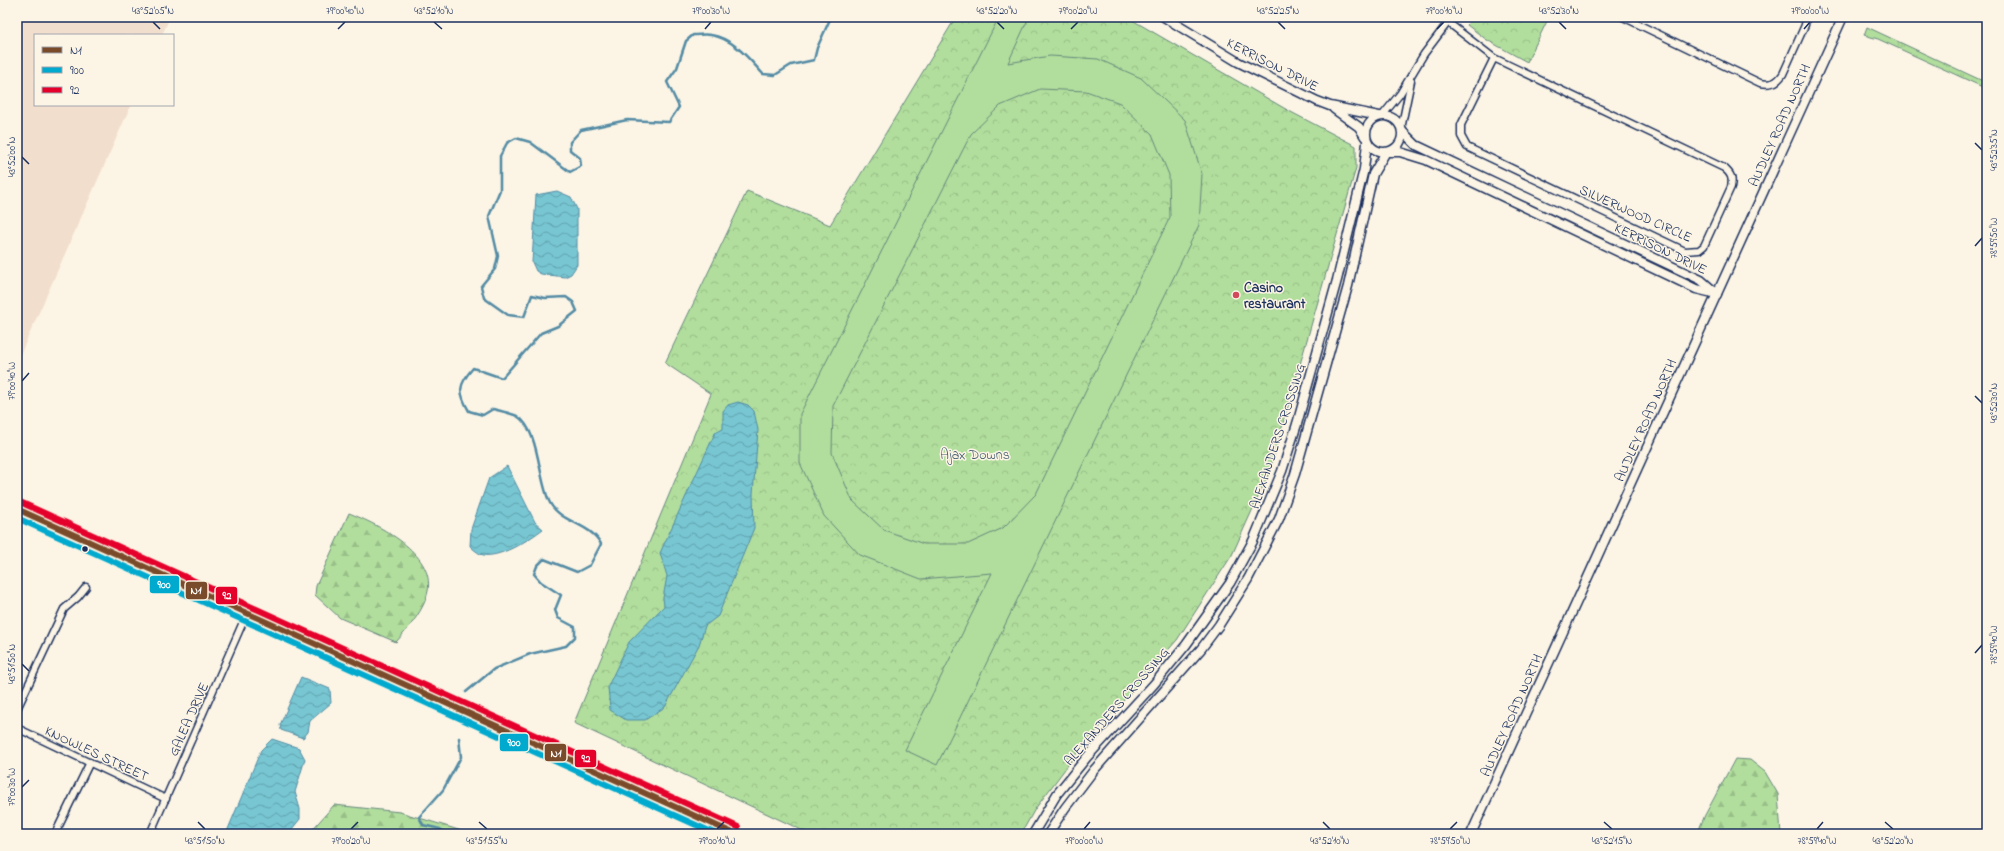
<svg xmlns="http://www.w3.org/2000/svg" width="2004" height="851" viewBox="0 0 2004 851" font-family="'Indie Flower',sans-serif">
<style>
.built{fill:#f2decc}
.grass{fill:url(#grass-tufts);stroke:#66867d}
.forest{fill:url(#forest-firs);stroke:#66867d}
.park{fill:url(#park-crowns);stroke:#66867d}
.pitch{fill:#b1de9c;stroke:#66867d;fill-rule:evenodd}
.water{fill:url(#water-waves);stroke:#528aa4}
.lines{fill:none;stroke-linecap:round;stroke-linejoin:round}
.stream{stroke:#528aa4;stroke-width:2.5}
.minor-casing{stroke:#1b2f5e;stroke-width:9}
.tertiary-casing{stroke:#1b2f5e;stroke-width:11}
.primary-casing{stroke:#1b2f5e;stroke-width:13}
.minor{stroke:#fcf5e5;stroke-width:6}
.tertiary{stroke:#fcf5e5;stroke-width:8}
.primary{stroke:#f9e181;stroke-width:10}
.bus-1-casing{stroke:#fcf5e5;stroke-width:9}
.bus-2-casing{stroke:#fcf5e5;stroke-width:9}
.bus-3-casing{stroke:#fcf5e5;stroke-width:9}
.bus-1{stroke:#7a4b2a;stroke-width:6}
.bus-2{stroke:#00a9ce;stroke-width:6}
.bus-3{stroke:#e4002b;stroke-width:6}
.ticks{fill:none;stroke:#1b2f5e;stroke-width:1.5}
.poi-dot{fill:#d1495b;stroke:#fcf5e5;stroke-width:1.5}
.bus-dot{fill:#1b2f5e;stroke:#fcf5e5;stroke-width:1.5}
.labels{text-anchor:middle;stroke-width:3;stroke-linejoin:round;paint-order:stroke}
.street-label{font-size:14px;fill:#1b2f5e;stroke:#fcf5e5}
.poi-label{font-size:14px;font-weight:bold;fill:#1b2f5e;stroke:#fcf5e5;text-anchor:start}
.park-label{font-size:14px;fill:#405b6e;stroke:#fcf5e5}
.line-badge{stroke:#fcf5e5;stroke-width:1.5}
.badge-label{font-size:11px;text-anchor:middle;font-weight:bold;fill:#fff}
.neatline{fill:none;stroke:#1b2f5e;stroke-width:1.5}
.ticks-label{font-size:10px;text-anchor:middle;fill:#1b2f5e}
</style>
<defs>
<pattern id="grass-tufts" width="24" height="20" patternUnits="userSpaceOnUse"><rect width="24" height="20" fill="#b1de9c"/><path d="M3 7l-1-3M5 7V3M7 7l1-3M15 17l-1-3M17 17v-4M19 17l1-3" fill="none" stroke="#98bf89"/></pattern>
<pattern id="forest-firs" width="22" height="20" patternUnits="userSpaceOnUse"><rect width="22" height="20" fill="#b1de9c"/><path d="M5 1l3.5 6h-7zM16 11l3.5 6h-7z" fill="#98bf89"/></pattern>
<pattern id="park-crowns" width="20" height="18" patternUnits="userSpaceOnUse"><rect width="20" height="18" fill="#b1de9c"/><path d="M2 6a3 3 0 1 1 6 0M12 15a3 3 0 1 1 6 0" fill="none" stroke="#98bf89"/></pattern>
<pattern id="water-waves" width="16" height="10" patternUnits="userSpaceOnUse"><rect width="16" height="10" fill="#77c6d2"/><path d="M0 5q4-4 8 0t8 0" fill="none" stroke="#61a1ae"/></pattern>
</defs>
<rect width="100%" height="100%" fill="#fcf5e5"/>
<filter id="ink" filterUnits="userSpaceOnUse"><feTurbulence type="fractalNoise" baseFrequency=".025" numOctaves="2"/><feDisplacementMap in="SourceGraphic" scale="8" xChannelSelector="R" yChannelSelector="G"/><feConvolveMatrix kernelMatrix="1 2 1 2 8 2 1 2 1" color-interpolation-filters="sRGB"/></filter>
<g filter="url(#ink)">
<!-- built -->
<polygon class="built" points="17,17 170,17 162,35 35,35 35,105 131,105 17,362"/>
<!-- grass -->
<polygon class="grass" points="1867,27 1987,83 1987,89 1878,39 1864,35"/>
<!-- forest -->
<g class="forest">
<path d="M 349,513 C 379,525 435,553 428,591 C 425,609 408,629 396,642 L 340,618 L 315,595 L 316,586 Z"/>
<polygon points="1735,759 1750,760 1765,772 1778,794 1781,834 1697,834 1705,815"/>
<polygon points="334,805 400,812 462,831 464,834 311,834 311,831"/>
</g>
<!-- park -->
<g class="park">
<polygon points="956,17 1127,17 1289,111 1356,146 1356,168 1269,473 1232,555 1177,640 1077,753 1035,809 1021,834 810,834 574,723 711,394 665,363 747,191 830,225"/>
<polygon points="1473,17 1549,17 1527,62 1487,40 1467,25"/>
</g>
<!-- pitch -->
<path class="pitch" d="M 999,17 L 1029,17 L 1008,63 L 1050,56 L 1098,59 L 1141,78 L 1185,120 L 1202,174 L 1199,225 L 937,765 L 905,750 L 992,573 L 921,579 L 860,555 L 824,516 L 800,463 L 800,414 ZM 1040,89 L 1086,91 L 1120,103 L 1152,134 L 1169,175 L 1170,217 L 1036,494 L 1003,528 L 968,544 L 924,544 L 884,530 L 852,500 L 832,453 L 833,406 L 971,134 L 1000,106 Z"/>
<!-- water -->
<g class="water">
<polygon points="557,191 571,197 577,209 577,265 571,274 565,277 541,274 536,271 532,262 536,195"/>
<polygon points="738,402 748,405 754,411 758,430 753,494 754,528 718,616 705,626 699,645 665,707 645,720 626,720 610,710 608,686 629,642 664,606 663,598 667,576 660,553 715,433 723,429 723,411 728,405"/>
<path d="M 507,466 L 535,522 L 543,529 C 530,539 497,561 480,554 C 477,552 473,549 470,546 L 471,529 L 489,478 Z"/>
<polygon points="301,677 330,689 331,703 310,721 308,732 303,738 281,730 280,725"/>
<polygon points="272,739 299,748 305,759 295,792 300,809 300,819 288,834 226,834 261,750"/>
</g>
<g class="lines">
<!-- stream -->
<g class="stream">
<path d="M 466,692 L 494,669 L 530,654 L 566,646 L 575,637 L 575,627 L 558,618 L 555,610 L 561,595 L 541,582 L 534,574 L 537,566 L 544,559 L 577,572 L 590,565 L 601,544 C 590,523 561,523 550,503 C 538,481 540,430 517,416 C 510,413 500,411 493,409 L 483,415 L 469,411 C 458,392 458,385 473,368 L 502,378 L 541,333 L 558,326 L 577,311 L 573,302 L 566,297 L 545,298 L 532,295 L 524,317 L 508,315 L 484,298 L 481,286 L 495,269 L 498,256 L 489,216 L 500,190 L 500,156 L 507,143 L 516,138 L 530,142 L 570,172 L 581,166 L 580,158 L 570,150 L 570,142 L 581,130 L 627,120 L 669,122 L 679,107 L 667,82 L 677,68 L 686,41 L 693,35 C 699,35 706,34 711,35 C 733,38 750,60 763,74 L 775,75 L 791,65 L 814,60 L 817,48 L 831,17"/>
<polyline points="448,834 440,829 423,825 419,817 443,790 461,757 459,738"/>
</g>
<!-- minor casing -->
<g class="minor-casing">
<g id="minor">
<path d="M 1441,17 L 1494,58 L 1724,168 C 1731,174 1733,178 1731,187 L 1704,246 L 1699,250 L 1685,251 L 1467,147 L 1461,136 L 1461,125 L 1494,58"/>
<path d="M 1623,17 L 1760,83 C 1771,85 1777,83 1783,74 L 1805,25 L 1806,17"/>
<polyline points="1382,116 1400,94 1424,54 1452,17"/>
<polyline points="1401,129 1411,81"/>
<polyline points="17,709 64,609 78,597 86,587"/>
<polyline points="17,728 166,799"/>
<polyline points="55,834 90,762"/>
<polyline points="150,834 247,613"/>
</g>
</g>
<!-- tertiary casing -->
<g class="tertiary-casing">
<g id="tertiary">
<polyline points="1164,17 1238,62 1317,101 1330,106 1379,116"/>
<polyline points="1334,109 1359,127 1365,137"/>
<circle cx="1384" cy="134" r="18"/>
<polyline points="1402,131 1416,145 1701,280 1716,293"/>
<polyline points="1389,152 1400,152 1426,160 1696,289 1717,294"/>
<polyline points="1033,834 1057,794 1087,757 1154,684 1186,645 1230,583 1253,541 1282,471 1297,424 1337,280 1364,169 1367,143"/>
<polyline points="1048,834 1065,808 1094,770 1201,649 1219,625 1248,579 1279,519 1295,474 1348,286 1373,174 1386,152"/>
<polyline points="1471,834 1843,17"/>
</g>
</g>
<!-- primary casing -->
<g class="primary-casing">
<polyline id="primary" points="17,509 735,834"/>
</g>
<!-- minor -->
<use href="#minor" class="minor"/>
<!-- tertiary -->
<use href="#tertiary" class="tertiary"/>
<!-- primary -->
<use href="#primary" class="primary"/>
<!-- bus-1 casing -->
<g class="bus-1-casing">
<polyline id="bus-1" points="17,509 735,834"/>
</g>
<!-- bus-2 casing -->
<g class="bus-2-casing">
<polyline id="bus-2" points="17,518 716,834"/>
</g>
<!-- bus-3 casing -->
<g class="bus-3-casing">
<polyline id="bus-3" points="20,502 738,827"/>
</g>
<!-- bus-1 -->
<use href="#bus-1" class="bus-1"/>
<!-- bus-2 -->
<use href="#bus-2" class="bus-2"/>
<!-- bus-3 -->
<use href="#bus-3" class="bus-3"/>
</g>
</g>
<!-- ticks -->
<path class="ticks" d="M 153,22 L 160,29M 434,22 L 442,29M 997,22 L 1004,29M 1278,22 L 1285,29M 1559,22 L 1566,29M 338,29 L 345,22M 705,29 L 711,22M 1071,29 L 1078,22M 1437,29 L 1444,22M 1804,29 L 1810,22M 1975,143 L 1982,150M 22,157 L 29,164M 1975,246 L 1982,238M 22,381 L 29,373M 1975,396 L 1982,403M 1975,653 L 1982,645M 22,664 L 29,671M 22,787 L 29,780M 198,822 L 205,829M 479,822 L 487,829M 1323,822 L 1330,829M 1604,822 L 1612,829M 1885,822 L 1893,829M 351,829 L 358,822M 717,829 L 724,822M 1084,829 L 1090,822M 1450,829 L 1457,822M 1817,829 L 1823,822"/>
<!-- markers -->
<circle class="poi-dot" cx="1236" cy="295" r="4"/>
<circle class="bus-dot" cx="85" cy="549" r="3.5"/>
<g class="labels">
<!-- street labels -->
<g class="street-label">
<text transform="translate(1273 64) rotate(27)" y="5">KERRISON DRIVE</text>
<text transform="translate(1779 125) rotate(-66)" y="5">AUDLEY ROAD NORTH</text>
<text transform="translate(1636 213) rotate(24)" y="5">SILVERWOOD CIRCLE</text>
<text transform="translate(1661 248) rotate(26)" y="5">KERRISON DRIVE</text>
<text transform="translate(1645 420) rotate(-66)" y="5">AUDLEY ROAD NORTH</text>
<text transform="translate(1277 436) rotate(-72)" y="5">ALEXANDERS CROSSING</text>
<text transform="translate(1116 706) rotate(-49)" y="5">ALEXANDERS CROSSING</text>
<text transform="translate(1511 715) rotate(-66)" y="5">AUDLEY ROAD NORTH</text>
<text transform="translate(188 719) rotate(-66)" y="5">GALEA DRIVE</text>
<text transform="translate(97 753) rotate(25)" y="5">KNOWLES STREET</text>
</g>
<!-- poi labels -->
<g class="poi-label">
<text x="1244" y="292">Casino<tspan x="1244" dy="16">restaurant</tspan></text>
</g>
<!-- park labels -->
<g class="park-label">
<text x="975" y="459">Ajax Downs</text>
</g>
</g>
<g class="line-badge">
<rect x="149" y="575" width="31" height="19" rx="4" fill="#00a9ce"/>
<rect x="185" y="581" width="23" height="19" rx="4" fill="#7a4b2a"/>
<rect x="215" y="586" width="23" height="19" rx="4" fill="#e4002b"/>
<rect x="499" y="733" width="30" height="19" rx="4" fill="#00a9ce"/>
<rect x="544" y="743" width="23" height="19" rx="4" fill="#7a4b2a"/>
<rect x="574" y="749" width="23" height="19" rx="4" fill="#e4002b"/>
</g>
<g class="badge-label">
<text x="164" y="588">900</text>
<text x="196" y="594">N1</text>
<text x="227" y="599">92</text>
<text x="514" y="746">900</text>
<text x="556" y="757">N1</text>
<text x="586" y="762">92</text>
</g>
<!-- margin -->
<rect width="2004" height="851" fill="none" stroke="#fcf5e5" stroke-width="44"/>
<!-- legend -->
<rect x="34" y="34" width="140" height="72" fill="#fcf5e5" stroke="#a2a6af"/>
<rect x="42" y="47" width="20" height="6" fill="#7a4b2a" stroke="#a2a6af"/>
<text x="70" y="54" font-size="12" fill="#1b2f5e">N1</text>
<rect x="42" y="67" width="20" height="6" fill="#00a9ce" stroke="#a2a6af"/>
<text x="70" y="74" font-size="12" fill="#1b2f5e">900</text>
<rect x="42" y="87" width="20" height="6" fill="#e4002b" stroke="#a2a6af"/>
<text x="70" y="94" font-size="12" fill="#1b2f5e">92</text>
<rect x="22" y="22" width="1960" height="807" class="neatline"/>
<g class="ticks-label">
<text x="153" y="14">43°52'05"N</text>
<text x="345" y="14">79°00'40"W</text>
<text x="434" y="14">43°52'10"N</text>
<text x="711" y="14">79°00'30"W</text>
<text x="997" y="14">43°52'20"N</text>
<text x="1078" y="14">79°00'20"W</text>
<text x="1278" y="14">43°52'25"N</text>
<text x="1444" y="14">79°00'10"W</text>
<text x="1559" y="14">43°52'30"N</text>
<text x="1810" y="14">79°00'00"W</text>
<text transform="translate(1993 150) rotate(-90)" y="4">43°52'35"N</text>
<text transform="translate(11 157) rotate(-90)" y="4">43°52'00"N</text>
<text transform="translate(1993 238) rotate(-90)" y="4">78°59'50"W</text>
<text transform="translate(11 381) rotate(-90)" y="4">79°00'40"W</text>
<text transform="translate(1993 403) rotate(-90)" y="4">43°52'30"N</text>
<text transform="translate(1993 645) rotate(-90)" y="4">78°59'40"W</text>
<text transform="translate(11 664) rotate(-90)" y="4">43°51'50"N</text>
<text transform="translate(11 787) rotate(-90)" y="4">79°00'30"W</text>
<text x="205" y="844">43°51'50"N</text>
<text x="351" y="844">79°00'20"W</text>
<text x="487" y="844">43°51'55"N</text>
<text x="717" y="844">79°00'10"W</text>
<text x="1084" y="844">79°00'00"W</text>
<text x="1330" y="844">43°52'10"N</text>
<text x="1450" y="844">78°59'50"W</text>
<text x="1612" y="844">43°52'15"N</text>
<text x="1817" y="844">78°59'40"W</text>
<text x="1893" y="844">43°52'20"N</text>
</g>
</svg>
